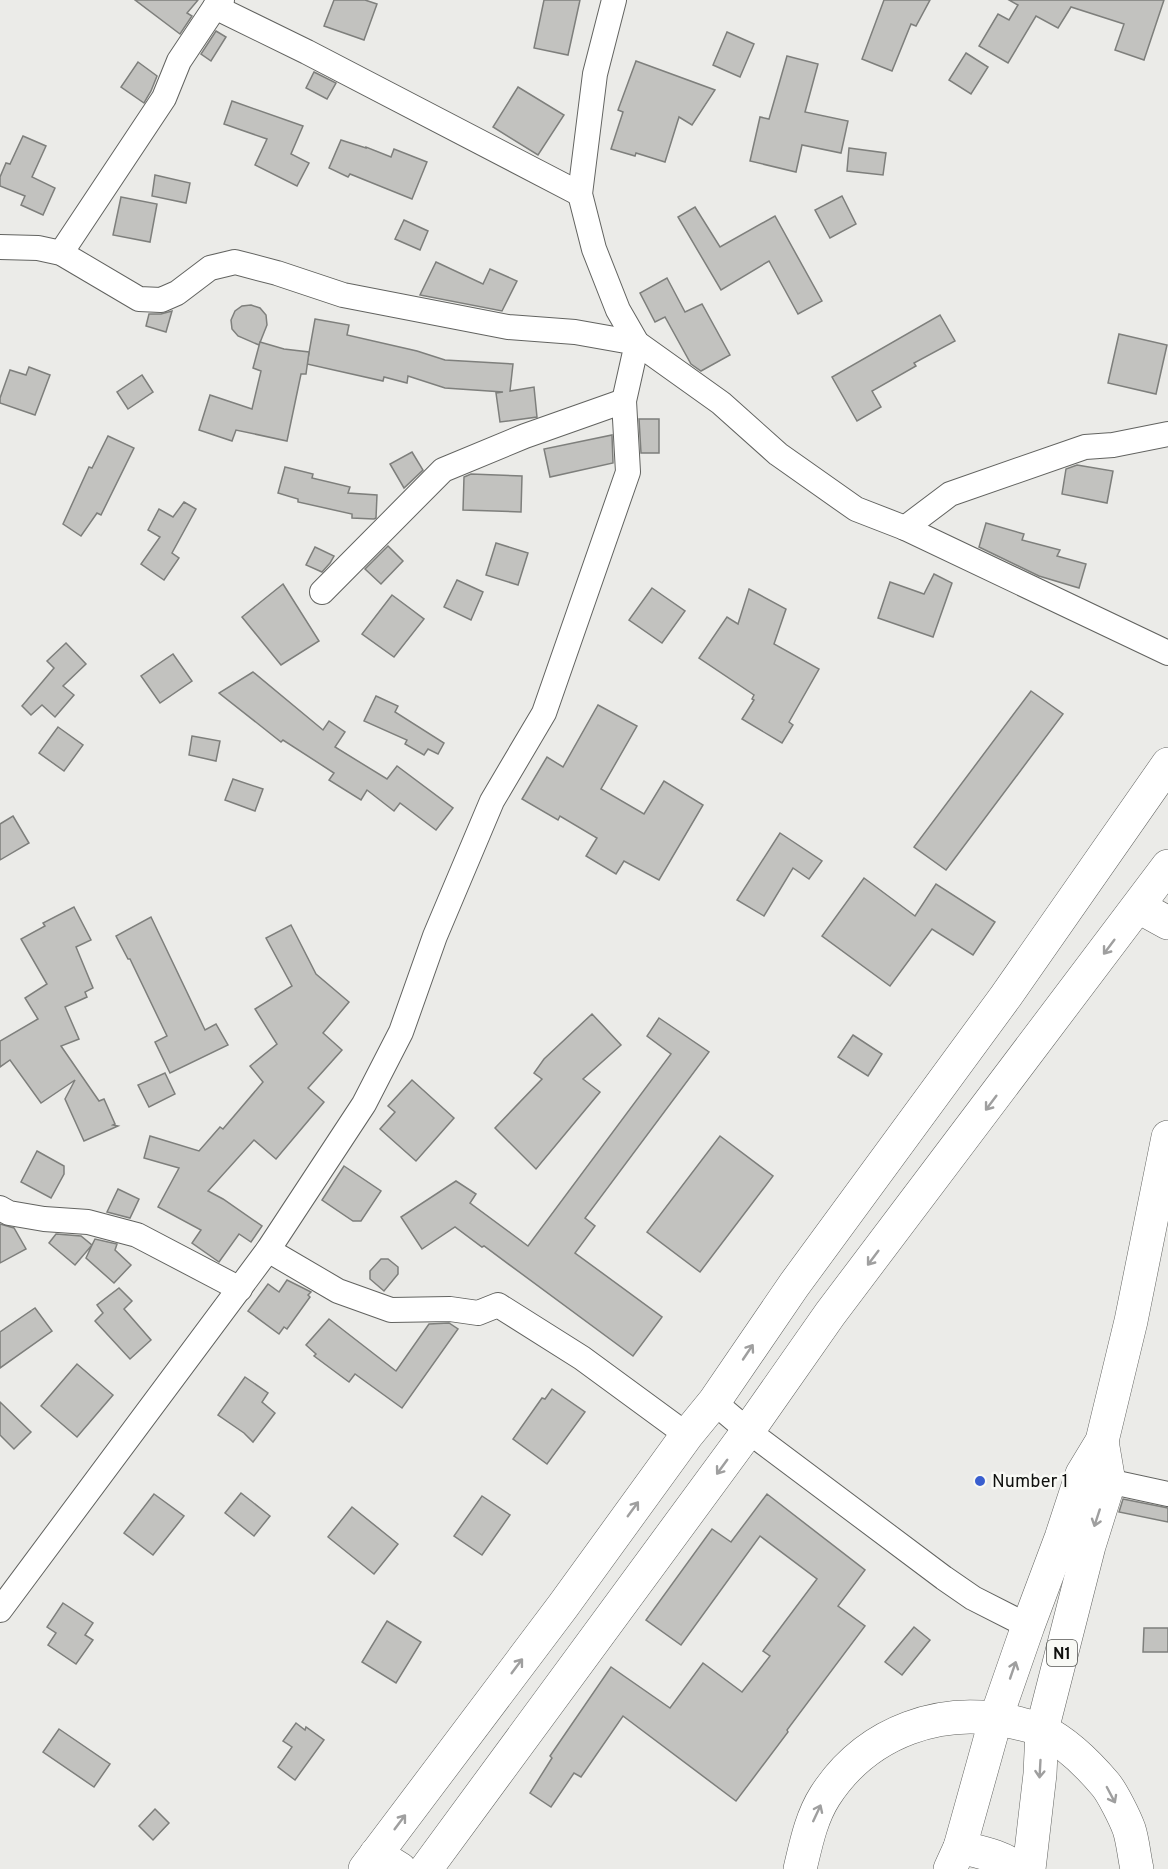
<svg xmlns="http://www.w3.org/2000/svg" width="1168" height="1869" viewBox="0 0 1168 1869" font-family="Overpass,sans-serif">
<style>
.building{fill:#c2c2bf;stroke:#7e7f7c;stroke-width:1.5}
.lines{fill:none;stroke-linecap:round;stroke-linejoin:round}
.street-casing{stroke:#626360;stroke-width:26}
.secondary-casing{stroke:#626360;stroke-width:34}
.highway-casing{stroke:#626360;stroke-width:34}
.street{stroke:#fff;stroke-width:24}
.secondary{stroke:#fff;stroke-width:33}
.highway{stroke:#fff;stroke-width:33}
.oneway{stroke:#9f9f9f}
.poi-dot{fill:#395ecf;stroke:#f8f9f5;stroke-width:2}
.labels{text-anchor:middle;stroke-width:5;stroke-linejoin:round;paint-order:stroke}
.shield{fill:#f8f9f5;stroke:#555653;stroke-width:1.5}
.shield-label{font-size:16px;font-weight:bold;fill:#0f100e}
.poi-label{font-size:18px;fill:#0f100e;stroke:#f8f9f5;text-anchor:start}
</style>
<rect width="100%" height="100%" fill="#ebebe8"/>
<!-- building -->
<g class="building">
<polygon points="135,0 198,0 187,13 192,16 180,34"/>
<polygon points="334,0 365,0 377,4 364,40 324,26"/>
<polygon points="544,0 580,0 568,55 534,48"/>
<polygon points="884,0 930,0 916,26 911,24 892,71 862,59"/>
<polygon points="1009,0 1164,0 1144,60 1115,50 1124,24 1071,7 1058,28 1036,16 1008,63 979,46 998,14 1009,20 1018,5"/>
<polygon points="216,31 226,37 211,61 201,54"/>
<polygon points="727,32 754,44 740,77 713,65"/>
<polygon points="966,53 988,67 971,94 949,80"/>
<polygon points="787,56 818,64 805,112 848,121 841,153 802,145 796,172 750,161 760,117 769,119"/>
<polygon points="636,61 715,90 692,125 679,117 665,162 636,153 635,156 611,149 623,112 618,110"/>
<polygon points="138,62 157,76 151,91 144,103 121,87"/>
<polygon points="314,72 336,83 327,99 306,88"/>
<polygon points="518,87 564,115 538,155 493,127"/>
<polygon points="232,101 303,126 291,154 309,163 297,186 255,165 267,139 224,124"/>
<polygon points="23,136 46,146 32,177 55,188 43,215 21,205 25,196 0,186 0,177 6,163 10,164"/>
<polygon points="341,140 366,148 366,147 391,157 394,149 427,162 412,199 350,174 348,177 329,168"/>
<polygon points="849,148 886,153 883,175 847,171"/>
<polygon points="155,175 190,183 186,203 152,196"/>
<polygon points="842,196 856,224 830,238 815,210"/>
<polygon points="121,197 157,204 150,242 113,235"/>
<polygon points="695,207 720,247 775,216 822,301 798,314 769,261 721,290 678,217"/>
<polygon points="404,220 428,231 420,250 395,239"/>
<polygon points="436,262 483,284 490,269 517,281 502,311 420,295"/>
<polygon points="667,278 685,312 702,304 730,355 701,371 691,364 665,317 655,322 640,293"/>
<polygon points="251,305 260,308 266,315 267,325 259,345 238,336 232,329 231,320 235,311 242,306"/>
<polygon points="172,311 166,332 146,326 149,314 161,314"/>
<polygon points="940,315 955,341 914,363 916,366 872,391 881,407 857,421 832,377"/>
<polygon points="315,319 349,325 347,335 417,351 445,360 513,364 510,391 534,387 537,417 500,422 496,393 503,392 445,388 408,376 407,383 384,377 383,381 307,364"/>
<polygon points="1119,334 1167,345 1156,394 1108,383"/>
<polygon points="260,342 284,349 309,352 306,374 301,374 287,441 236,430 232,441 199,430 210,395 252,409 261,371 253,368"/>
<polygon points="29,367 50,375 35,415 0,403 0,398 10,370 26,375"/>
<polygon points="142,375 153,392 128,409 117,392"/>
<polygon points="639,419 659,419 659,453 641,453"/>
<polygon points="612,435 613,463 550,477 544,449"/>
<polygon points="108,436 134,448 101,515 97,513 81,536 63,524 89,467 92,468"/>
<polygon points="412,452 423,470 404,488 390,464"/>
<polygon points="1077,465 1113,471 1107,503 1062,494 1066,469"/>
<polygon points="285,467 313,474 312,478 350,487 348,493 377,495 376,518 374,519 352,518 352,514 298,502 298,499 278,493"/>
<polygon points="471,474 522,476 521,512 463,510 464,477"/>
<polygon points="184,502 196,509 172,553 179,558 164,580 141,564 160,537 148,530 159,509 173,517"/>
<polygon points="986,523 1024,534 1022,540 1060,550 1057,556 1086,564 1079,588 1039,576 979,547"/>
<polygon points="496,543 528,553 518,585 486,575"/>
<polygon points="388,546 403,561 381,584 365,569"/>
<polygon points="315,547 334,556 330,563 322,572 306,565"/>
<polygon points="934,574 952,583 933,637 878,618 890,582 924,594"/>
<polygon points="457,580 483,592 471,620 444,607"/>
<polygon points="283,584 319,641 281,665 242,617"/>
<polygon points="652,588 685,611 662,643 629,620"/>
<polygon points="749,589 786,609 774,644 819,669 789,722 793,725 782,743 742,719 754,700 752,699 754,695 699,658 727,617 738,624"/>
<polygon points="392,595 424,619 394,657 362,634"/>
<polygon points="66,643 86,664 63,686 74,695 55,717 42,705 31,715 22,706 54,668 47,661"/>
<polygon points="173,654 192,681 160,703 141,676"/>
<polygon points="253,672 323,730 329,721 345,732 335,747 387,779 397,766 453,808 436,830 400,803 394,811 367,790 361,800 329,780 334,773 283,740 281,742 219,693"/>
<polygon points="1031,691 1063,714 946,870 914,847"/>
<polygon points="376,696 398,706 395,712 444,743 438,754 428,749 424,755 405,744 407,740 364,721"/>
<polygon points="598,705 637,726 601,789 644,814 664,781 703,805 659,880 624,861 616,874 586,856 597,838 560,816 558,820 522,799 547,757 563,767"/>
<polygon points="58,727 83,745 64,771 39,753"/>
<polygon points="192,736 220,741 216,761 189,755"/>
<polygon points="233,779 263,789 255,811 225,800"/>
<polygon points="13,816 29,843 0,860 0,824"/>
<polygon points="780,833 822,861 809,879 793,868 764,916 737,900"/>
<polygon points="864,878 915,916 936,884 995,922 973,955 932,929 890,986 822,936"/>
<polygon points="74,907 91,940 76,947 93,988 85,992 87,997 65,1007 79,1039 61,1046 99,1101 104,1099 115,1124 113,1125 118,1126 84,1141 65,1099 75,1080 41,1103 10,1060 0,1067 0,1041 38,1019 25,998 47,984 21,939 45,926 43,923"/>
<polygon points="151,917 205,1030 216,1024 228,1045 170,1073 155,1042 167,1036 130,959 128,959 116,936"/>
<polygon points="291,925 316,974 349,1002 323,1033 342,1050 308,1088 324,1102 276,1159 254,1140 208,1191 223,1199 262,1226 251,1242 239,1234 219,1262 192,1243 201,1230 158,1207 179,1168 144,1158 150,1136 199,1151 220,1127 223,1129 263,1082 250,1066 277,1044 255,1009 292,986 266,938"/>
<polygon points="592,1014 621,1045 583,1079 600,1092 536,1169 495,1128 542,1079 534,1073 544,1059"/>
<polygon points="659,1018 709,1052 585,1218 595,1226 575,1253 662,1317 633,1356 484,1246 482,1247 455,1227 422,1249 401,1217 456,1181 476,1194 470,1203 528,1246 671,1054 647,1036"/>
<polygon points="853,1035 882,1054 868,1076 838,1057"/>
<polygon points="165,1073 175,1094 149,1107 138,1085"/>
<polygon points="412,1080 454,1118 416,1161 380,1129 395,1112 388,1106"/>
<polygon points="720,1136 773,1176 700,1272 647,1232"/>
<polygon points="37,1151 64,1166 64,1174 51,1198 21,1182"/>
<polygon points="344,1166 381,1191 361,1221 353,1221 322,1200"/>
<polygon points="118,1189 139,1199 130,1218 107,1212"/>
<polygon points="0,1224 14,1228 26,1249 0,1263"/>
<polygon points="56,1234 81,1236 92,1245 95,1239 117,1244 115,1250 131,1265 114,1283 86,1258 92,1245 75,1265 49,1243"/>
<polygon points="381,1259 388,1259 398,1267 398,1274 384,1291 370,1279 370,1271"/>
<polygon points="287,1280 311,1292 308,1295 310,1297 287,1329 284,1327 279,1334 248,1311 268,1284 279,1292"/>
<polygon points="119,1288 132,1301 124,1309 151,1340 130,1359 95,1321 103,1313 97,1305"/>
<polygon points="35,1308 52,1331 0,1368 0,1332"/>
<polygon points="329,1319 396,1371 429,1324 449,1323 458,1329 402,1408 355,1374 349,1382 314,1356 316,1354 306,1345"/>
<polygon points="77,1364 113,1395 77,1437 41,1406"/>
<polygon points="245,1377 268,1393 262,1402 275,1413 253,1442 244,1433 218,1415"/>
<polygon points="552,1389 585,1412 547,1464 513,1439 542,1398 545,1399"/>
<polygon points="0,1402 31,1432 14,1449 0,1435"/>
<polygon points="241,1493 270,1516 254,1536 225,1513"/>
<polygon points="154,1494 184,1516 153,1555 124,1533"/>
<polygon points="767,1494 865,1570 838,1606 865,1626 787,1730 788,1732 736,1801 623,1716 581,1777 574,1773 551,1807 530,1793 552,1758 550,1756 611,1667 670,1708 703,1663 742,1692 770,1656 763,1651 817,1579 760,1536 681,1645 646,1620 712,1529 731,1542"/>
<polygon points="482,1496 510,1515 482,1555 454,1536"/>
<polygon points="1123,1499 1168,1508 1168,1522 1119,1512"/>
<polygon points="352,1507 398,1544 374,1574 328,1537"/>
<polygon points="63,1603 93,1623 85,1635 93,1640 76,1664 48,1645 56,1633 47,1627"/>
<polygon points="387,1621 421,1642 396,1683 362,1662"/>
<polygon points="914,1627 930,1640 902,1675 885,1662"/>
<polygon points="1144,1628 1168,1628 1168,1652 1143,1652"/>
<polygon points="296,1723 305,1730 306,1727 324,1740 295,1780 278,1767 292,1747 283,1741"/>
<polygon points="59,1729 110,1764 94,1787 43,1752"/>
<polygon points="155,1809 169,1823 153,1840 139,1826"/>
</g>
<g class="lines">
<!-- street casing -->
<g class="street-casing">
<g id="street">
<polyline points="614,0 595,74 580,194 594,249 618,310 637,343 721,403 778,454 856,509 905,528 1168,653"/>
<polyline points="215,7 307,52 580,194"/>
<polyline points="0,247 38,248 61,253 139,299 161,300 177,293 210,268 235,262 277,273 343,295 508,327 575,332 637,343 624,401 628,472 544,713 492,801 435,936 401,1032 364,1104 268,1250 0,1610"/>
<polyline points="61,253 164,98 179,61 215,7 222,0"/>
<polyline points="905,528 950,494 1085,447 1113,445 1168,434"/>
<polyline points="322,592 443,470 525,436 624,401"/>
<polyline points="0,1208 9,1213 44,1219 88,1222 137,1235 240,1289"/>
<polyline points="268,1250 338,1291 391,1310 450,1309 478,1313 498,1305 582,1358 687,1435"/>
<polyline points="714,1402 748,1431 944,1578 973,1598 1028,1626"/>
<polyline points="1094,1478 1168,1494"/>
</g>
</g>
<!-- secondary casing -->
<g class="secondary-casing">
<g id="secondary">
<polyline points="376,1854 400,1869"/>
<polyline points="365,1869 563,1606 687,1435 714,1402 794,1285 1006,996 1168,764"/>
<polyline points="426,1869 748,1431 830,1314 1168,866"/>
<path d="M 800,1869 C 806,1844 811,1818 825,1796 C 867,1731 943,1704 1017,1723 C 1025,1725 1035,1727 1043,1731 C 1067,1743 1088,1764 1105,1784 C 1112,1792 1125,1818 1129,1829 C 1133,1841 1134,1856 1137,1869"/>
</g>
</g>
<!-- highway casing -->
<g class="highway-casing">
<g id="highway">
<polyline points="1139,907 1168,923"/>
<path d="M 960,1847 C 979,1852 1003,1856 1018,1869"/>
<polyline points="950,1869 960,1847 996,1718 1028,1626 1061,1538 1082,1474 1102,1441 1131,1321 1168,1137"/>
<polyline points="1029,1869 1040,1774 1042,1730 1089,1546 1109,1482 1102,1441"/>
</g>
</g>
<!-- street -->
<use href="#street" class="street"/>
<!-- secondary -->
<use href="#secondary" class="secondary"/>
<!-- highway -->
<use href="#highway" class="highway"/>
</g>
<!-- one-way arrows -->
<defs><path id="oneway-shaft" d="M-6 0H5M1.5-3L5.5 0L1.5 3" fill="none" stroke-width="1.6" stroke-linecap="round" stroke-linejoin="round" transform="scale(1.5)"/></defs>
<g class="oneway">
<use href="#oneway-shaft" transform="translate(1109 947) rotate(127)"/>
<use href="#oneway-shaft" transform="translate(991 1103) rotate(127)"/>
<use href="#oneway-shaft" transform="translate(873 1258) rotate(127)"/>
<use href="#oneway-shaft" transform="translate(748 1352) rotate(-56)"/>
<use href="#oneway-shaft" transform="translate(722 1467) rotate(126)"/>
<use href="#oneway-shaft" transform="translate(633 1509) rotate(-54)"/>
<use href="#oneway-shaft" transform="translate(1097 1518) rotate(108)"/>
<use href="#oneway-shaft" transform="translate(517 1666) rotate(-53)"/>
<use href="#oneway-shaft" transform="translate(1013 1670) rotate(-71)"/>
<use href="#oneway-shaft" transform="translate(1040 1769) rotate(93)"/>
<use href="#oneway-shaft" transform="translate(1111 1795) rotate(62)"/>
<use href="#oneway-shaft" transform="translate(817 1813) rotate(-65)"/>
<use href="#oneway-shaft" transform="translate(400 1822) rotate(-53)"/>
</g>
<!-- markers -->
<circle class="poi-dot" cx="980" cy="1481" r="6"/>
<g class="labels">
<!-- shield labels -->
<rect class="shield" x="1047" y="1640" width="30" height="26" rx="4.5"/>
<g class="shield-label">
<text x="1062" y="1659">N1</text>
</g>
<!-- poi labels -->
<g class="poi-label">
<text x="992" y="1487">Number 1</text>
</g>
</g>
</svg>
